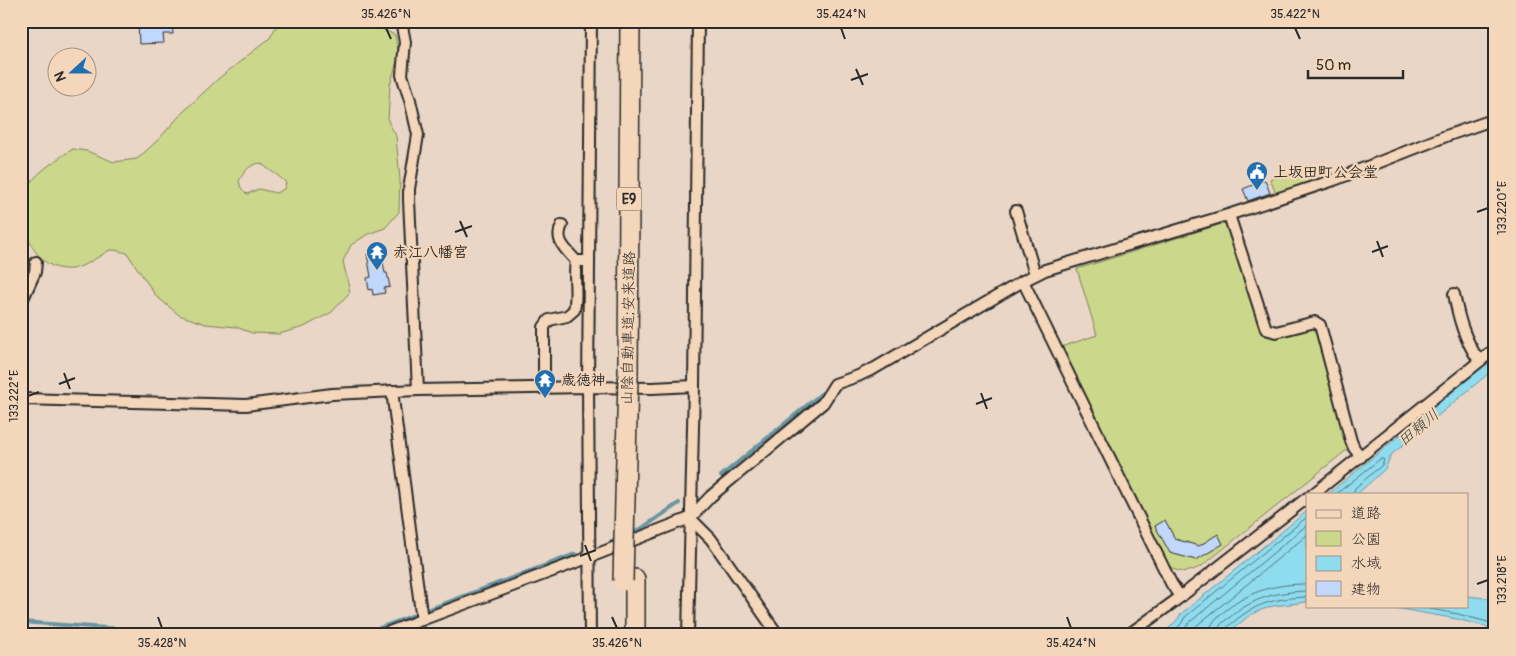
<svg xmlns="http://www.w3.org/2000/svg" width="1516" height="656" viewBox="0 0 1516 656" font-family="Pangolin,'Klee One',sans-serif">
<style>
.green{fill:#cbd78a;stroke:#7b815a;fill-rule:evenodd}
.water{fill:#8fdcef;stroke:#6795a1}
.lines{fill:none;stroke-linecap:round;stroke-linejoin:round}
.shore{stroke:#537279;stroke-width:1}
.stream{stroke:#6795a1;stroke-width:4}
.building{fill:#c1d7fb;stroke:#2b2b2b}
.minor-casing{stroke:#2b2b2b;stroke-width:14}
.motorway-casing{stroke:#2b2b2b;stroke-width:22}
.minor{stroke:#f4d6ba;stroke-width:10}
.motorway{stroke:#f4d6ba;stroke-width:19}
.motorway-bridge-casing{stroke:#2b2b2b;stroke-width:22;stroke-linecap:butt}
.motorway-bridge{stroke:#f4d6ba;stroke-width:19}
.ticks{fill:none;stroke:#2b2b2b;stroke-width:2}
.labels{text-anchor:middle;stroke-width:4.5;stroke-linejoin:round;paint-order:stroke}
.shield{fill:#f4d6ba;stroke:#675e56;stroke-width:1}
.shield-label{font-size:14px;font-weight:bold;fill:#2b2b2b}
.poi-label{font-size:15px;font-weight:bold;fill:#2b2b2b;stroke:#f4d6ba;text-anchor:start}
.street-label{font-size:15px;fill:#2b2b2b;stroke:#f4d6ba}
.water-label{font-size:16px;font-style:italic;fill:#3a4648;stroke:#f4d6ba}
.neatline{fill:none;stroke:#2b2b2b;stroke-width:2}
.ticks-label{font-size:12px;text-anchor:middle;fill:#2b2b2b}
</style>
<rect width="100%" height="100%" fill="#ead6c7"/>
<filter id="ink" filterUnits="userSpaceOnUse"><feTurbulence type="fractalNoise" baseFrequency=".02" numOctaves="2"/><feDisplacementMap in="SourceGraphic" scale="10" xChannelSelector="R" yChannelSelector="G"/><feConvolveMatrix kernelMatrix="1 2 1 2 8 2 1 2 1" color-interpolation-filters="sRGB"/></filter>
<g filter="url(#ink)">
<!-- green -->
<g class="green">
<path d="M 279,21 L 364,21 L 395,35 L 399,55 L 390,85 L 388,121 L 396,136 L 400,179 L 399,212 L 385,228 L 368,234 L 351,245 L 343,261 L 350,292 L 332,312 L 304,327 L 279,334 L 252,333 L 236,327 L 206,324 L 179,315 L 156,296 L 127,253 C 122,252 117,250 112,250 C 108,250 105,253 102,255 C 89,262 78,271 63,269 C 29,265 13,213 29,185 C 37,172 60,157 73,149 L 87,151 L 114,162 L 137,159 L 158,140 L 183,112 L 218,79 L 270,38 ZM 261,163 C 269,171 278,174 286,183 L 284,189 L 276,193 L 259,189 L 247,194 L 241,188 L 239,181 C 244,172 249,164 261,163 Z"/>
<polygon points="1308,169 1312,181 1276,194 1270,179"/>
<path d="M 1228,222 L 1264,334 L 1266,336 L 1273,336 L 1312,325 L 1318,329 L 1348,449 L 1202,566 C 1188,573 1176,575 1166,562 L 1061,347 L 1097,335 L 1077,269 Z"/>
</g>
<!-- water -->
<g class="water">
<polygon points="1495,357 1495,368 1391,455 1385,469 1356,495 1327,495"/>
<polygon points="1307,511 1307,602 1273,606 1261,610 1250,615 1226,635 1162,635 1177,620 1181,614"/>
<polygon points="1467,596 1495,599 1495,629 1457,619 1390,607 1467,607"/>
</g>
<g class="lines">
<!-- shore -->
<g class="shore">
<polyline points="1335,495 1380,459 1383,459 1384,461 1382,465 1355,488 1353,495"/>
<polyline points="1419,607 1458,614 1495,624"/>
<polyline points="1170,635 1181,624 1185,617 1307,517"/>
<polyline points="1179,635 1190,622 1307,525"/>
<polyline points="1189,635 1195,627 1307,535"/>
<path d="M 1209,635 C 1210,622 1217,617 1226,610 C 1252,590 1275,584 1307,584"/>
<path d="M 1217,635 C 1217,626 1223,622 1230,617 C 1255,597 1276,592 1307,591"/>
<path d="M 1223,635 C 1224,628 1230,625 1236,620 C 1258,602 1279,598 1307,597"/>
</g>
<!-- stream -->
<g class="stream">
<polyline points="721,476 822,393"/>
<polyline points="630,533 641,529 679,503"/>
<polyline points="611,542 619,538"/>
<polyline points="21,622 207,635"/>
<polyline points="361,635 575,554"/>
</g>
</g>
<!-- building -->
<g class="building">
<polygon points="138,21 172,21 173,34 163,34 164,43 139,44"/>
<polygon points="1265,180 1270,193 1248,201 1243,189"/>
<polygon points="381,251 385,273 387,273 390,287 384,288 385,293 373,295 372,289 369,290 367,278 371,277 367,254"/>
<polygon points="1165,520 1175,539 1199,546 1218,534 1223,544 1196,560 1170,553 1155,526"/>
</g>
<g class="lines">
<!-- minor casing -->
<g class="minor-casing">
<g id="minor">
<polyline points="401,21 405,42 402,75 410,100 418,135 409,189 409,200 418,390"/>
<polyline points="1016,211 1035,274"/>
<polyline points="1229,215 1266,329 1276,332 1315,322 1320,325 1351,441 1354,448 1361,457"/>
<path d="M 562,225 C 554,241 566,249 576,261"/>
<polyline points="1023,281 1171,583 1180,597"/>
<path d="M 1454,294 C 1459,320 1464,338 1479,361"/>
<polyline points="21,303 35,272 36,262"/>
<path d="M 544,388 L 544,327 L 549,320 L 567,316 L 574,310 C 578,294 573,277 576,261 L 589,261"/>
<polyline points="392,391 422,620"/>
<polyline points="21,399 246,405 332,394 418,390 588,387 652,388 694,386"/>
<polyline points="1312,495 1495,349"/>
<polyline points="690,518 711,539 778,635"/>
<polyline points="381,635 590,557 690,518 711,496 823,403 835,384 858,376 875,368 1023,281 1045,270 1231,214 1334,180 1446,136 1495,119"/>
<polyline points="590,635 588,387 591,21"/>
<polyline points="688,635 694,386 698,21"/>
<polyline points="1128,635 1175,601 1307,498"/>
</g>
</g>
<!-- motorway casing -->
<g class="motorway-casing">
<g id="motorway">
<polyline points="628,377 630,21"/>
<polyline points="635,579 635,635"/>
</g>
</g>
<!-- minor -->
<use href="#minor" class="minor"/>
<!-- motorway -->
<use href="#motorway" class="motorway"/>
<!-- motorway-bridge casing -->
<g class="motorway-bridge-casing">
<polyline id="motorway-bridge" points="623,581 628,377"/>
</g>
<!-- motorway-bridge -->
<use href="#motorway-bridge" class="motorway-bridge"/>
</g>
</g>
<!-- ticks -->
<path class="ticks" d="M 386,28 L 391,39M 841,28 L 845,39M 1295,28 L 1300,39M 856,69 L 863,85M 851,80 L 868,74M 1477,212 L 1488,208M 460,221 L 467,237M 455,232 L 472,226M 1377,241 L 1383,257M 1372,252 L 1388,246M 64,373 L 70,389M 59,384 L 75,378M 981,393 L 987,409M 28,396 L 39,392M 976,404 L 992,398M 585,545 L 591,561M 580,556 L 596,550M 1477,584 L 1488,580M 158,617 L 162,628M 612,617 L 617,628M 1067,617 L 1071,628"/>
<!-- icons -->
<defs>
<g id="civic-pin" transform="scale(1.125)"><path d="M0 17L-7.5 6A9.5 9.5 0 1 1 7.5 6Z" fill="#1f6fb2" stroke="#f4d6ba"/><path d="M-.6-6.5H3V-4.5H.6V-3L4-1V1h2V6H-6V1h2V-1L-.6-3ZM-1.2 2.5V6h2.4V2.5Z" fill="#fff"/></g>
<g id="temple-pin" transform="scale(1.125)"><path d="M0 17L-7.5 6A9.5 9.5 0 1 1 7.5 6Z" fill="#1f6fb2" stroke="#f4d6ba"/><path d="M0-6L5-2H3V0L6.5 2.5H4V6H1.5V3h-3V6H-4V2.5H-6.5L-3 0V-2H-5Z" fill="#fff"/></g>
</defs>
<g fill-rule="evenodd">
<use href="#civic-pin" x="1257" y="172"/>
<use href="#temple-pin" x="377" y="252"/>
<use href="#temple-pin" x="545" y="380"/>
</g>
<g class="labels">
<!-- shield labels -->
<rect class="shield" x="616.5" y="187.5" width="25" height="23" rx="4"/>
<g class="shield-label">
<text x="629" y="204">E9</text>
</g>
<!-- poi labels -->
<g class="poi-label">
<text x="1273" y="177">上坂田町公会堂</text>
<text x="393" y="257">赤江八幡宮</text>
<text x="561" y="385">歳徳神</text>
</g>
<!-- street labels -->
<g class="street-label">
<text transform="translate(628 328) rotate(-89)" y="5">山陰自動車道;安来道路</text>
</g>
<!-- water labels -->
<g class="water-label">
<text transform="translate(1418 427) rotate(-40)" y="6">田頼川</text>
</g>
</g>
<!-- margin -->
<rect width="1516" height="656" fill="none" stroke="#f4d6ba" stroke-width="55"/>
<!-- legend -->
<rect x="1306" y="493" width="162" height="115" fill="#f4d6ba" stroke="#a49281"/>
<rect x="1316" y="510" width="25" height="8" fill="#f4d6ba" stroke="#a49281"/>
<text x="1351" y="518" font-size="15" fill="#2b2b2b">道路</text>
<rect x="1316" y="531" width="25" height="15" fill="#cbd78a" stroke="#a49281"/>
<text x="1351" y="544" font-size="15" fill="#2b2b2b">公園</text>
<rect x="1316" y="556" width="25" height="15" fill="#8fdcef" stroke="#a49281"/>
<text x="1351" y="568" font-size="15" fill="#2b2b2b">水域</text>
<rect x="1316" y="581" width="25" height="15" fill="#c1d7fb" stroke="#a49281"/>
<text x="1351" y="594" font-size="15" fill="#2b2b2b">建物</text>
<!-- north arrow -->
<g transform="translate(72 72) rotate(249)"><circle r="24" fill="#f4d6ba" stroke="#a49281"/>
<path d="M0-4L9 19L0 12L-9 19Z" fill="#1f6fb2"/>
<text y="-8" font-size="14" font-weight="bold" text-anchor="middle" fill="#2b2b2b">N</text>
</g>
<!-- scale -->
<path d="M1308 70v8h95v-8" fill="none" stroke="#2b2b2b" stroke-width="2.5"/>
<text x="1316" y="70" font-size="15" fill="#2b2b2b" stroke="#f4d6ba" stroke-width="4" paint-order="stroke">50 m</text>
<rect x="28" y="28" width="1460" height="600" class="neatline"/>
<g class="ticks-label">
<text x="386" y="18">35.426°N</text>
<text x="841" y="18">35.424°N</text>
<text x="1295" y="18">35.422°N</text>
<text transform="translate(1502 208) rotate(-90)" y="4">133.220°E</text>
<text transform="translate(14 396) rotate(-90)" y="4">133.222°E</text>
<text transform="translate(1502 580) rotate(-90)" y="4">133.218°E</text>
<text x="162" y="647">35.428°N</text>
<text x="617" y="647">35.426°N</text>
<text x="1071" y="647">35.424°N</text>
</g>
</svg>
